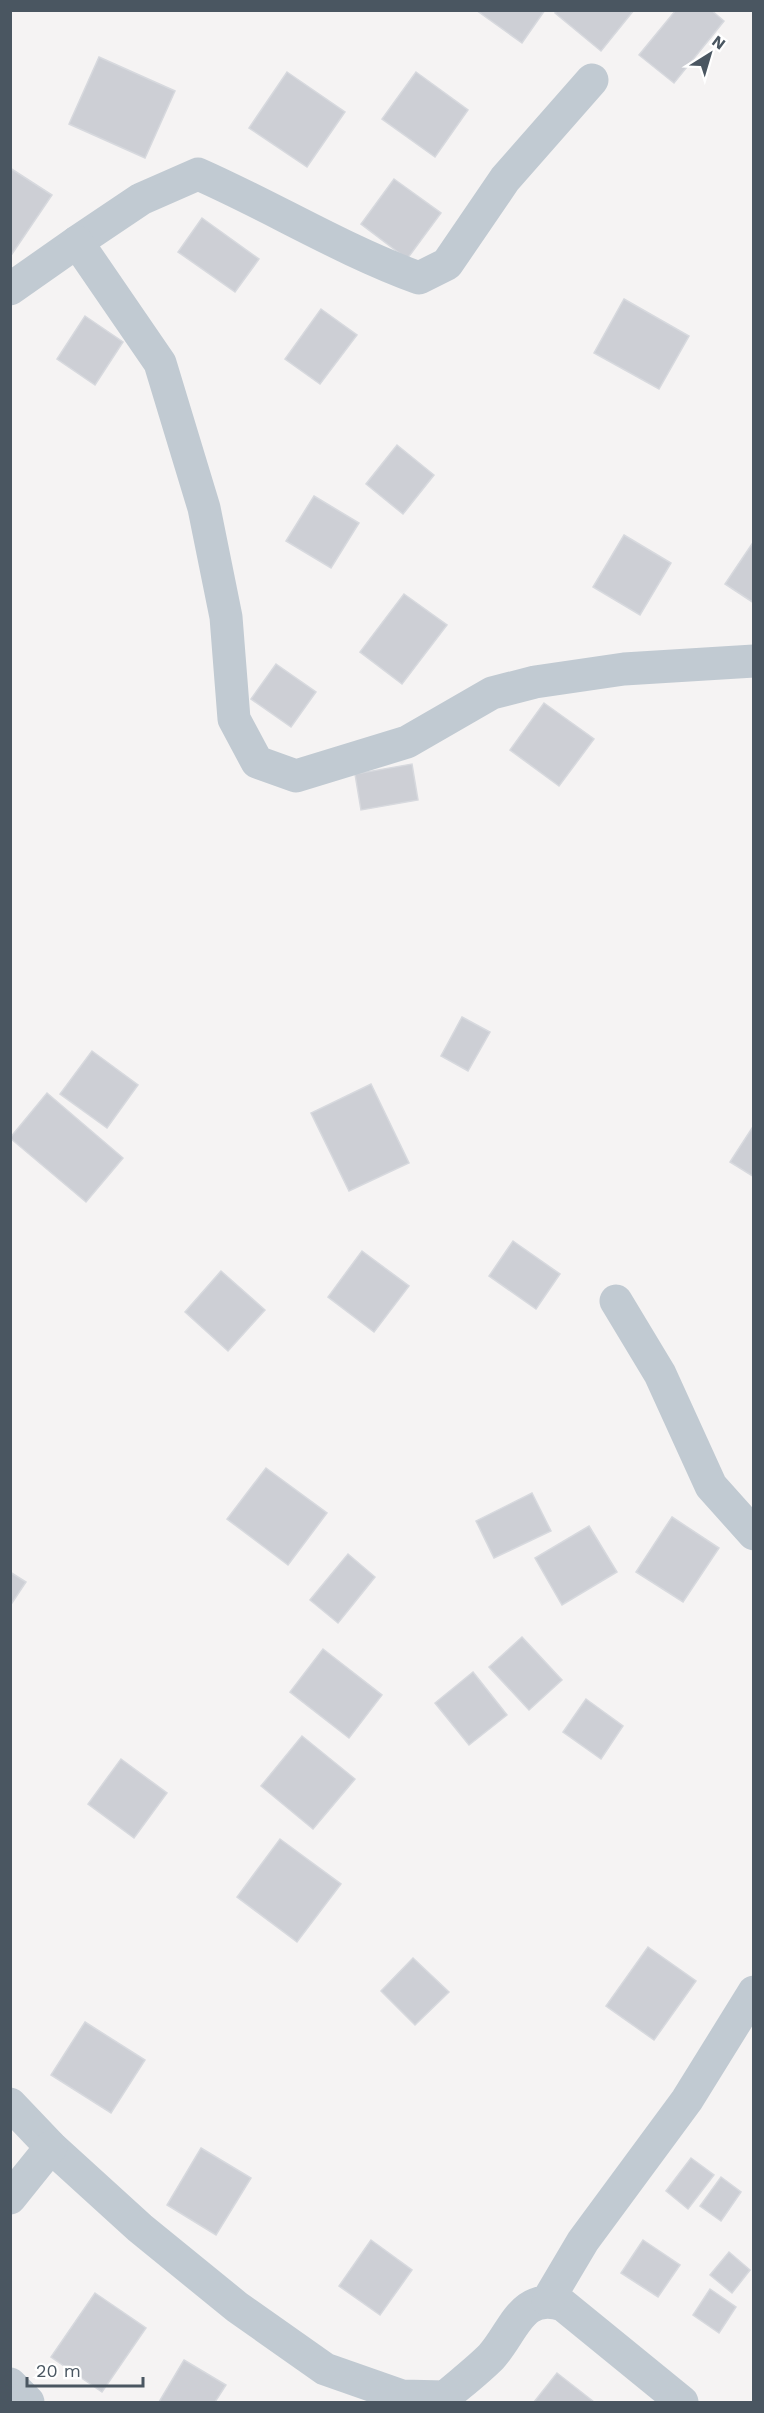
<svg xmlns="http://www.w3.org/2000/svg" width="764" height="2413" viewBox="0 0 764 2413" font-family="'Work Sans',sans-serif">
<style>
.building{fill:#cdcfd5;stroke:#d7d9de;stroke-width:1.5}
.lines{fill:none;stroke-linecap:round;stroke-linejoin:round}
.street{stroke:#c1cad2;stroke-width:33}
</style>
<rect width="100%" height="100%" fill="#f5f3f3"/>
<!-- building -->
<g class="building">
<polygon points="476,10 545,10 522,43"/>
<polygon points="558,10 634,10 601,51 555,13"/>
<polygon points="676,10 711,10 724,21 674,83 639,55"/>
<polygon points="99,57 175,91 145,158 69,124"/>
<polygon points="287,72 345,112 307,167 249,128"/>
<polygon points="416,72 468,110 435,157 382,119"/>
<polygon points="10,168 52,195 12,254 10,253"/>
<polygon points="394,179 441,213 407,259 361,224"/>
<polygon points="202,218 259,259 235,292 178,252"/>
<polygon points="624,299 689,336 659,389 594,353"/>
<polygon points="321,309 357,335 320,384 285,359"/>
<polygon points="85,316 123,342 95,385 57,359"/>
<polygon points="397,445 434,475 403,514 366,484"/>
<polygon points="314,496 359,523 331,568 286,541"/>
<polygon points="624,535 671,563 640,615 593,587"/>
<polygon points="754,541 754,603 725,584"/>
<polygon points="404,594 447,625 402,684 360,652"/>
<polygon points="276,664 316,692 291,727 251,699"/>
<polygon points="544,703 594,739 559,786 510,750"/>
<polygon points="412,764 418,800 361,810 355,774"/>
<polygon points="462,1017 490,1032 468,1071 441,1056"/>
<polygon points="92,1051 138,1085 107,1128 60,1094"/>
<polygon points="371,1084 409,1163 349,1191 311,1113"/>
<polygon points="47,1093 123,1158 86,1202 10,1138"/>
<polygon points="754,1125 754,1177 730,1162"/>
<polygon points="513,1241 560,1274 536,1309 489,1276"/>
<polygon points="362,1251 409,1286 374,1332 328,1297"/>
<polygon points="221,1271 265,1310 228,1351 185,1312"/>
<polygon points="266,1468 327,1513 288,1565 227,1519"/>
<polygon points="532,1493 551,1531 494,1558 476,1521"/>
<polygon points="672,1517 719,1548 683,1602 636,1572"/>
<polygon points="589,1526 617,1572 562,1605 535,1558"/>
<polygon points="348,1554 375,1577 338,1623 310,1600"/>
<polygon points="10,1572 26,1582 10,1606"/>
<polygon points="522,1637 562,1680 529,1710 489,1667"/>
<polygon points="323,1649 382,1695 349,1738 290,1692"/>
<polygon points="473,1672 507,1715 469,1745 435,1703"/>
<polygon points="586,1699 623,1726 601,1759 563,1732"/>
<polygon points="302,1736 355,1779 313,1829 261,1786"/>
<polygon points="121,1759 167,1793 134,1838 88,1804"/>
<polygon points="280,1839 341,1884 297,1942 237,1897"/>
<polygon points="648,1947 696,1981 654,2040 606,2006"/>
<polygon points="413,1958 449,1992 415,2025 381,1991"/>
<polygon points="85,2022 145,2060 111,2113 51,2075"/>
<polygon points="201,2148 251,2178 216,2235 167,2205"/>
<polygon points="691,2158 714,2175 688,2209 666,2191"/>
<polygon points="721,2177 741,2192 721,2221 700,2206"/>
<polygon points="371,2240 412,2270 380,2315 339,2286"/>
<polygon points="643,2240 680,2265 658,2297 621,2273"/>
<polygon points="729,2252 750,2270 732,2293 710,2275"/>
<polygon points="710,2289 736,2307 719,2333 693,2315"/>
<polygon points="95,2293 146,2328 102,2392 51,2357"/>
<polygon points="184,2360 226,2385 215,2402 159,2402"/>
<polygon points="557,2373 594,2402 534,2402"/>
</g>
<g class="lines">
<!-- street -->
<g class="street">
<path d="M 77,242 L 141,199 L 198,174 C 273,207 342,250 419,278 L 447,264 L 505,179 L 592,80"/>
<polyline points="10,289 77,242 160,363 204,508 226,617 234,719 257,762 296,776 407,742 492,693 535,682 624,669 754,661"/>
<polyline points="616,1301 660,1374 711,1486 754,1534"/>
<path d="M 10,2104 L 51,2147 L 140,2228 L 237,2307 L 325,2369 L 402,2396 L 445,2397 C 460,2384 477,2371 491,2357 C 514,2332 521,2291 563,2305 L 682,2402"/>
<polyline points="10,2198 51,2147"/>
<polyline points="548,2300 583,2241 687,2100 754,1992"/>
<polyline points="10,2384 28,2402"/>
</g>
</g>
<!-- border -->
<rect width="764" height="2413" fill="none" stroke="#4a5661" stroke-width="24"/>
<!-- north arrow -->
<g transform="translate(710 54) rotate(37)" stroke="#ffffff" stroke-width="4.5" paint-order="stroke">
<path d="M0-4.5L10 22L0 15L-10 22Z" fill="#4a5661"/>
<text y="-9" font-size="16" font-weight="bold" text-anchor="middle" fill="#4a5661">N</text>
</g>
<!-- scale -->
<path d="M27 2377v9h116v-9" fill="none" stroke="#4a5661" stroke-width="3"/>
<text x="36" y="2377" font-size="18" fill="#4a5661" stroke="#ffffff" stroke-width="4.5" paint-order="stroke">20 m</text>
</svg>
